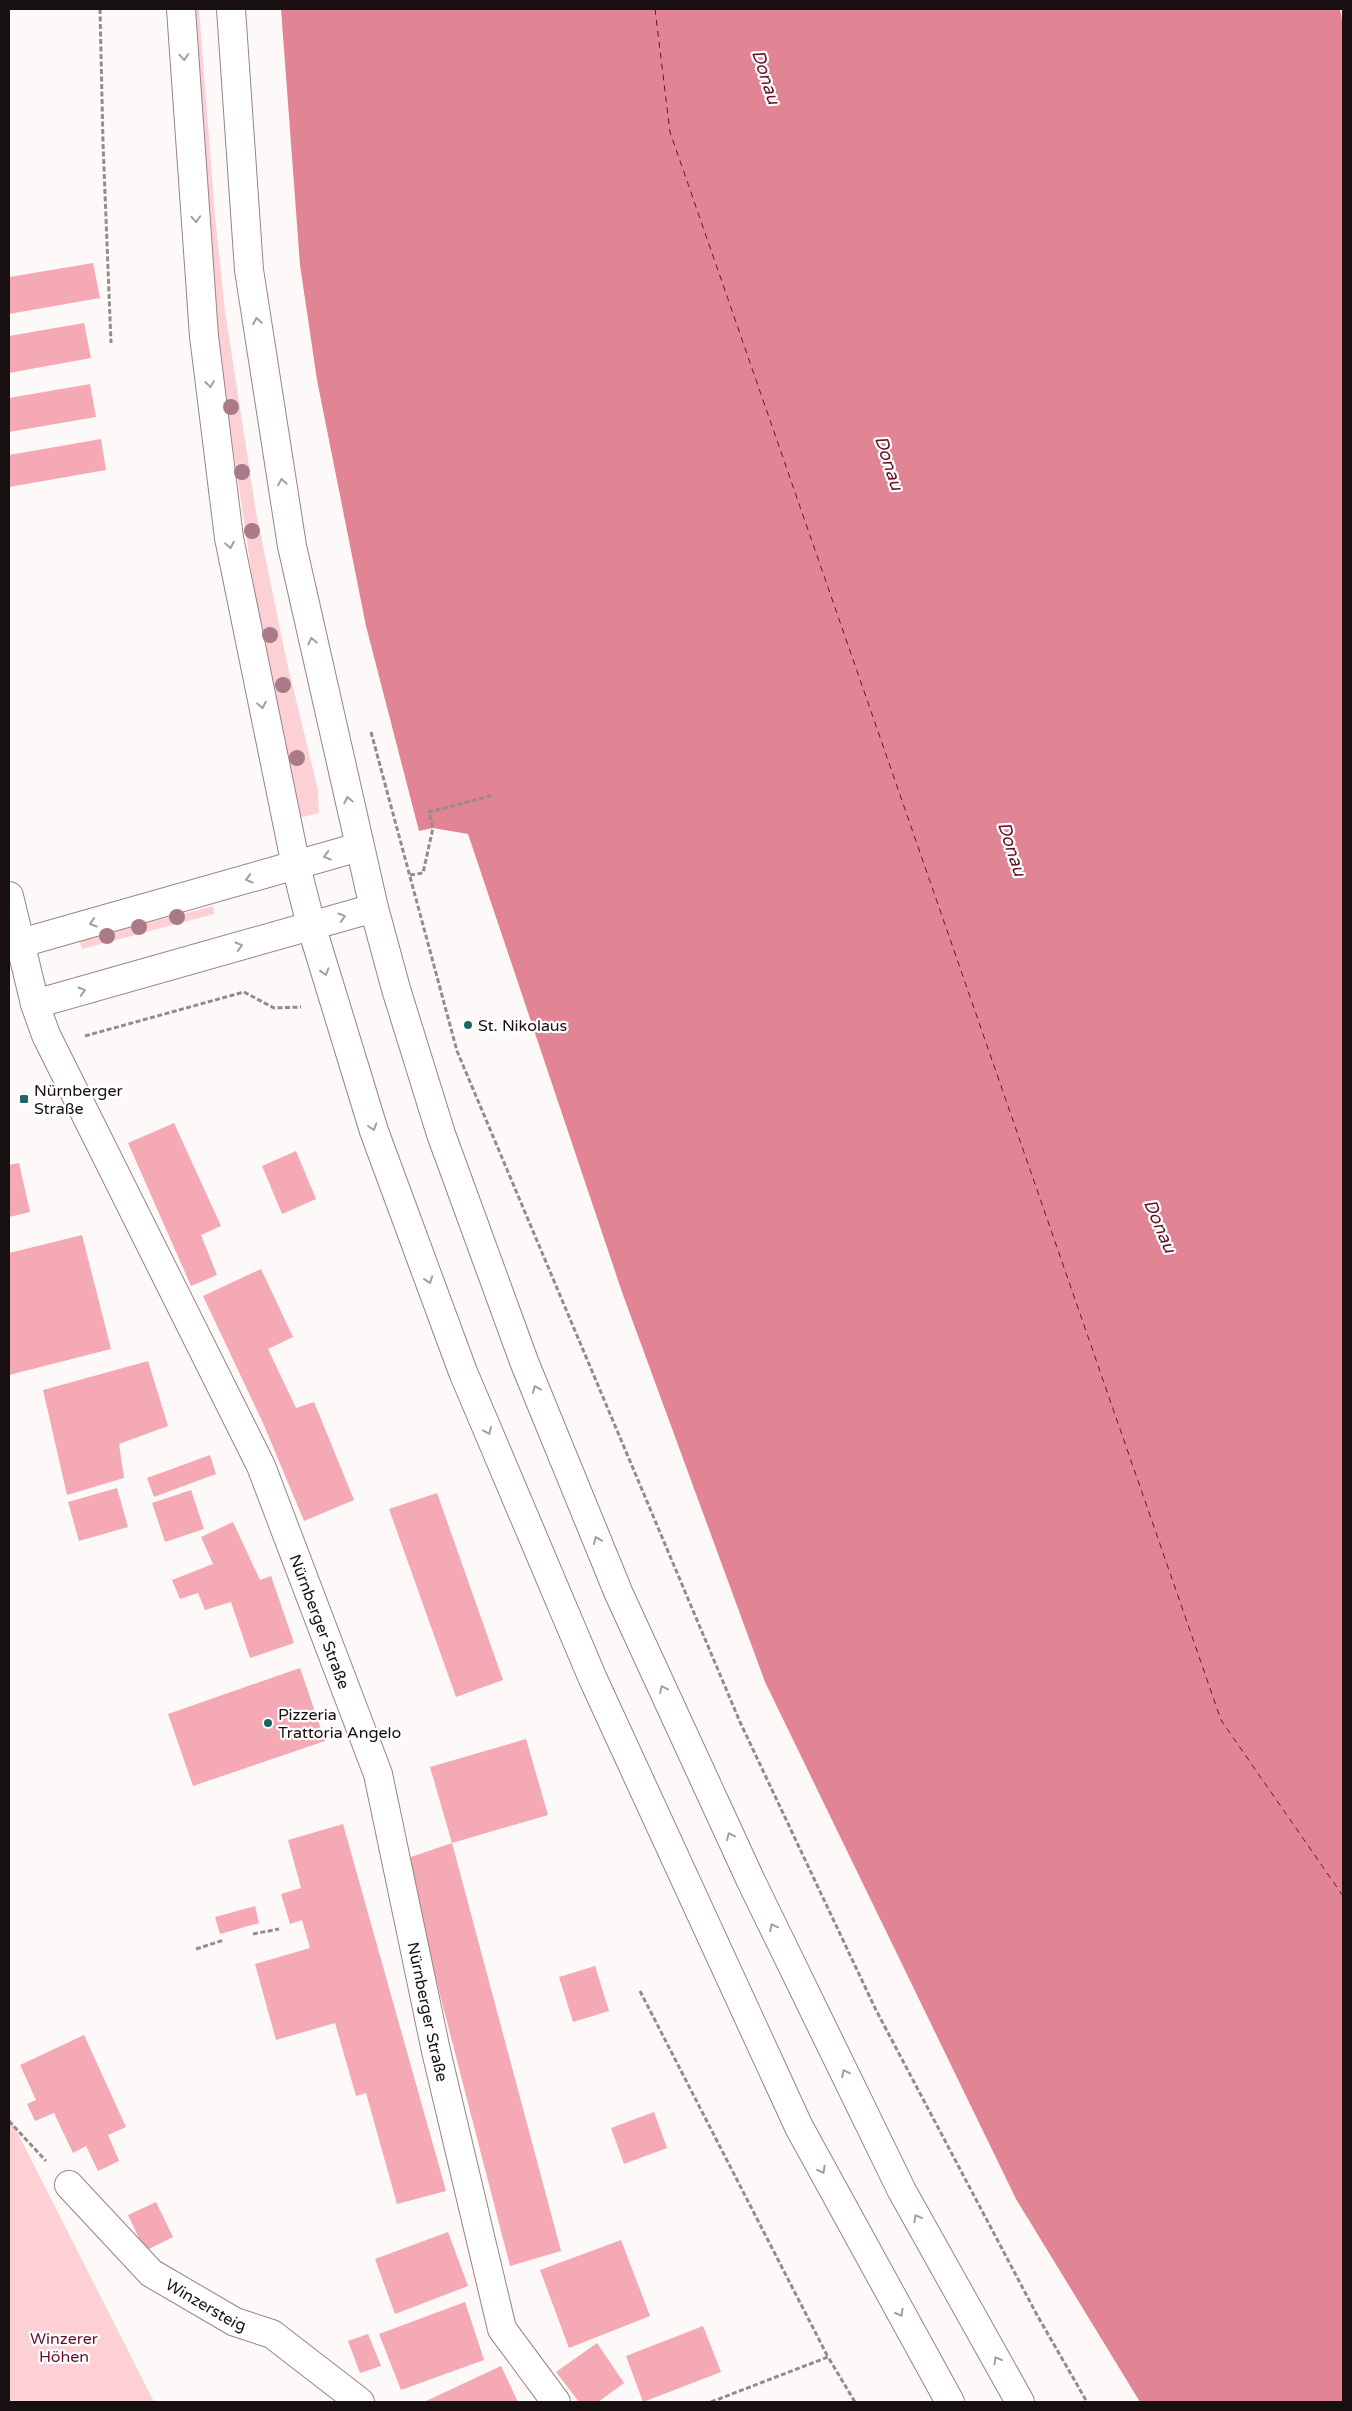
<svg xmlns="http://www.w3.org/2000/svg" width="1352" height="2411" viewBox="0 0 1352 2411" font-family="'Varela Round',sans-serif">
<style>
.green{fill:#fdd0d6}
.water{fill:#e18595}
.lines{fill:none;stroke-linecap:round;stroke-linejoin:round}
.ferry{stroke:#66142b;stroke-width:1;stroke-dasharray:6 5;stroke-linecap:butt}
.building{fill:#f5a9b4}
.minor-casing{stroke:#998285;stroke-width:30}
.secondary-casing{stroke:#998285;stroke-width:30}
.path{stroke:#938c8d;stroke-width:3;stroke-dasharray:5 2.5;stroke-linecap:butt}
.minor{stroke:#fff;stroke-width:28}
.secondary{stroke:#fff;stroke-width:28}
.tree{fill:#a97a87}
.oneway{stroke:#a39fa0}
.poi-dot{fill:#196662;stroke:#fff;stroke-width:2}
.labels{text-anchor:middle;stroke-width:4.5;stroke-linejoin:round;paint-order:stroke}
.poi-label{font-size:16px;fill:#180f11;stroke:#fff;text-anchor:start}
.street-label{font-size:16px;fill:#180f11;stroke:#fff}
.park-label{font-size:16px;fill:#64122a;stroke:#fff}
.water-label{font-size:18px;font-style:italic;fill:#66142b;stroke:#fff}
</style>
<rect width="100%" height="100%" fill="#fef9f9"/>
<!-- green -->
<g class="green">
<polygon points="191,9 199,9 215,216 225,311 256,512 287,663 318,790 319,813 299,818 254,589 216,333"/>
<polygon points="213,906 214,914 82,949 79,940"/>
<polygon points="9,2116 154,2402 9,2402"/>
</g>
<!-- water -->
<polygon class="water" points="281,9 1340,9 1343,26 1343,2402 1140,2402 1016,2199 765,1682 623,1295 468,834 433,828 419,831 366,626 317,380 300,265"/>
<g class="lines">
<!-- ferry -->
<polyline class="ferry" points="655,9 670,132 1221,1720 1343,1896"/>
</g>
<!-- building -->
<g class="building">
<polygon points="93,263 100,298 9,314 9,277"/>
<polygon points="84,323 91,358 9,373 9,336"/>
<polygon points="90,384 96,417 9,432 9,398"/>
<polygon points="101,439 106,470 9,487 9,455"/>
<polygon points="174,1123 221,1226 201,1235 217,1275 191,1286 128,1143"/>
<polygon points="296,1151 316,1199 282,1214 262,1166"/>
<polygon points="19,1163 30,1212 9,1217 9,1165"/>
<polygon points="82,1235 111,1349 9,1375 9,1253"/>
<polygon points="261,1269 293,1337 268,1349 296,1408 314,1402 354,1500 304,1521 263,1423 203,1296"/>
<polygon points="148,1361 168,1426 119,1444 124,1478 67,1495 43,1390"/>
<polygon points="210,1455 216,1474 154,1497 147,1478"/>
<polygon points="117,1488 128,1527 79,1541 68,1502"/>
<polygon points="191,1490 204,1529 165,1542 152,1503"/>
<polygon points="437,1493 503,1680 456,1697 389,1509"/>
<polygon points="233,1522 260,1580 271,1576 294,1643 250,1658 231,1602 205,1610 198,1593 180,1599 172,1580 213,1564 201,1537"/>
<polygon points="300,1668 325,1741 193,1786 168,1714"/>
<polygon points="526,1739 548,1815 452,1843 561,2251 510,2266 405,1859 452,1843 430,1767"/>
<polygon points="343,1824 446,2191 397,2204 366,2093 356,2096 335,2023 276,2040 255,1964 310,1948 302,1920 290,1924 281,1894 301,1888 288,1840"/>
<polygon points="255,1906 259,1923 220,1934 215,1917"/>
<polygon points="595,1966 609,2011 573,2022 559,1977"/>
<polygon points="84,2035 126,2127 108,2135 119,2161 98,2171 86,2146 73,2153 54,2113 35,2121 27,2104 36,2100 20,2065"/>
<polygon points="654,2112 667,2148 624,2164 611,2128"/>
<polygon points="156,2202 173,2237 145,2251 128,2215"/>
<polygon points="448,2232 468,2286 395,2314 375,2259"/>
<polygon points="621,2240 650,2316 569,2348 540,2270"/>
<polygon points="465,2302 484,2360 401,2390 379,2334"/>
<polygon points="703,2326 721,2372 643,2402 626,2356"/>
<polygon points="368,2334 381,2366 360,2373 348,2341"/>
<polygon points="597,2343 624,2383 598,2402 579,2402 556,2372"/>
<polygon points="501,2366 518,2402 424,2402 471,2380"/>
</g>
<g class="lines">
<!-- minor casing -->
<g class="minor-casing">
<g id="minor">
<path id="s1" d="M 9,896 L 35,1004 L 46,1035 L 261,1466 L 378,1774 L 436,2051 L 502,2329 L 556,2402"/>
<path id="s2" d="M 69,2185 L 151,2273 L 235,2322 L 272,2334 L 360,2402"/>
</g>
</g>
<!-- secondary casing -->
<g class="secondary-casing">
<g id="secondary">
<polyline points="181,9 204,336 229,538 296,866 311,925 374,1131 463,1372 593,1679 799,2127 950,2402"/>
<polyline points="231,9 249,270 292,546 374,908 396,989 441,1134 525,1364 619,1594 751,1881 902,2191 1020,2402"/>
<polyline points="21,943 359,847"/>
<polyline points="35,1004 374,908"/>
</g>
</g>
<!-- path -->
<g class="path">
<polyline points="100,9 103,143 111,343"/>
<polyline points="371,732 457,1051 740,1722 876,2010 1037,2315 1087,2402"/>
<polyline points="410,875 423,873 433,828 429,812 494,795"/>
<polyline points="85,1036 244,992 274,1008 301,1007"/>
<polyline points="253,1934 279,1929"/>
<polyline points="196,1949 224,1940"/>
<polyline points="640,1991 828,2357"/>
<polyline points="9,2121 46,2161"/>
<polyline points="711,2402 828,2357 855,2402"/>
</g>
<!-- minor -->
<use href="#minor" class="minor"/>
<!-- secondary -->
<use href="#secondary" class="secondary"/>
</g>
<!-- trees -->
<g class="tree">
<circle cx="231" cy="407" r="8"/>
<circle cx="242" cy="472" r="8"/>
<circle cx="252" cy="531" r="8"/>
<circle cx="270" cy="635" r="8"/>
<circle cx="283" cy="685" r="8"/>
<circle cx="297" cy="758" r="8"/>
<circle cx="177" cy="917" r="8"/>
<circle cx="139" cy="927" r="8"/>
<circle cx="107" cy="936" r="8"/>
</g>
<!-- one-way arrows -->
<defs><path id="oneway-chevron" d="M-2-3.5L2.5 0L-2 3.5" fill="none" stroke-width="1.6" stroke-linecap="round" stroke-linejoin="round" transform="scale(1.25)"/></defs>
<g class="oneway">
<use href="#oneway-chevron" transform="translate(184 57) rotate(86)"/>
<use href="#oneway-chevron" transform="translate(196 219) rotate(86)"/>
<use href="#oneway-chevron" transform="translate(257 321) rotate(-99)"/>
<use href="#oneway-chevron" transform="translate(210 384) rotate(83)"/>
<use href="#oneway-chevron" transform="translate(282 482) rotate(-99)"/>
<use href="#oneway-chevron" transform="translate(230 545) rotate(79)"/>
<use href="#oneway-chevron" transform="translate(312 641) rotate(-102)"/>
<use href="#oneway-chevron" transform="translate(262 705) rotate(79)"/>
<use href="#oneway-chevron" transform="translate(348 800) rotate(-103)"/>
<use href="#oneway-chevron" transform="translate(327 856) rotate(164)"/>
<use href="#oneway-chevron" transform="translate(249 879) rotate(164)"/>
<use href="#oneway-chevron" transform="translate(342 917) rotate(-16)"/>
<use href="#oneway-chevron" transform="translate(93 923) rotate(164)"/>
<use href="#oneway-chevron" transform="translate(239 946) rotate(-16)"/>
<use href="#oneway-chevron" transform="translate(325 972) rotate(73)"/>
<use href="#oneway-chevron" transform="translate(82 991) rotate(-16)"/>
<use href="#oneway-chevron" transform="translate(373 1127) rotate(72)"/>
<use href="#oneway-chevron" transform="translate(429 1280) rotate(70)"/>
<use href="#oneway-chevron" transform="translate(536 1389) rotate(-112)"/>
<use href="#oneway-chevron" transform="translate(488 1431) rotate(67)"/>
<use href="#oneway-chevron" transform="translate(597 1540) rotate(-112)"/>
<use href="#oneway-chevron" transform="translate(663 1689) rotate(-115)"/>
<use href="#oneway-chevron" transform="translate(730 1836) rotate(-115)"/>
<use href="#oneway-chevron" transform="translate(773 1927) rotate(-116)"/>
<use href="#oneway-chevron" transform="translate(845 2073) rotate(-116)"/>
<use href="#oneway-chevron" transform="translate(822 2170) rotate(61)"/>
<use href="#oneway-chevron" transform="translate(917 2218) rotate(-119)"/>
<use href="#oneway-chevron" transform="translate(900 2313) rotate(61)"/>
<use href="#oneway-chevron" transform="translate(997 2360) rotate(-119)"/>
</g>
<!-- markers -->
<g class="poi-dot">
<circle cx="468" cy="1025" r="5"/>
<rect x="19" y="1094" width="10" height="10" rx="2.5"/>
<circle cx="268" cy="1723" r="5"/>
</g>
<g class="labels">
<!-- poi labels -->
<g class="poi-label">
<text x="478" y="1031">St. Nikolaus</text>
<text x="34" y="1096">Nürnberger<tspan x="34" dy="18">Straße</tspan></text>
<text x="278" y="1720">Pizzeria<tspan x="278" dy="18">Trattoria Angelo</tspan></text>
</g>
<!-- street labels -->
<g class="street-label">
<text dy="6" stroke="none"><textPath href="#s1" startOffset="792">Nürnberger Straße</textPath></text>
<text dy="6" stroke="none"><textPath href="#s1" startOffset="1198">Nürnberger Straße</textPath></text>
<text dy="6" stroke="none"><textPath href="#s2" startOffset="184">Winzersteig</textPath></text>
</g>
<!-- park labels -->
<g class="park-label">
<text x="64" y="2344">Winzerer<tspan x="64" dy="18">Höhen</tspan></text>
</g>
<!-- water labels -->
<g class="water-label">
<text transform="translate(766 77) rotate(72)" y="6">Donau</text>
<text transform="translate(889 463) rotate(72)" y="6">Donau</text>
<text transform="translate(1012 849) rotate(72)" y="6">Donau</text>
<text transform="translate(1160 1226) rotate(67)" y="6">Donau</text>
</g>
</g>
<!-- border -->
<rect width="1352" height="2411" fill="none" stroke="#180f11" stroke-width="20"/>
</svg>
